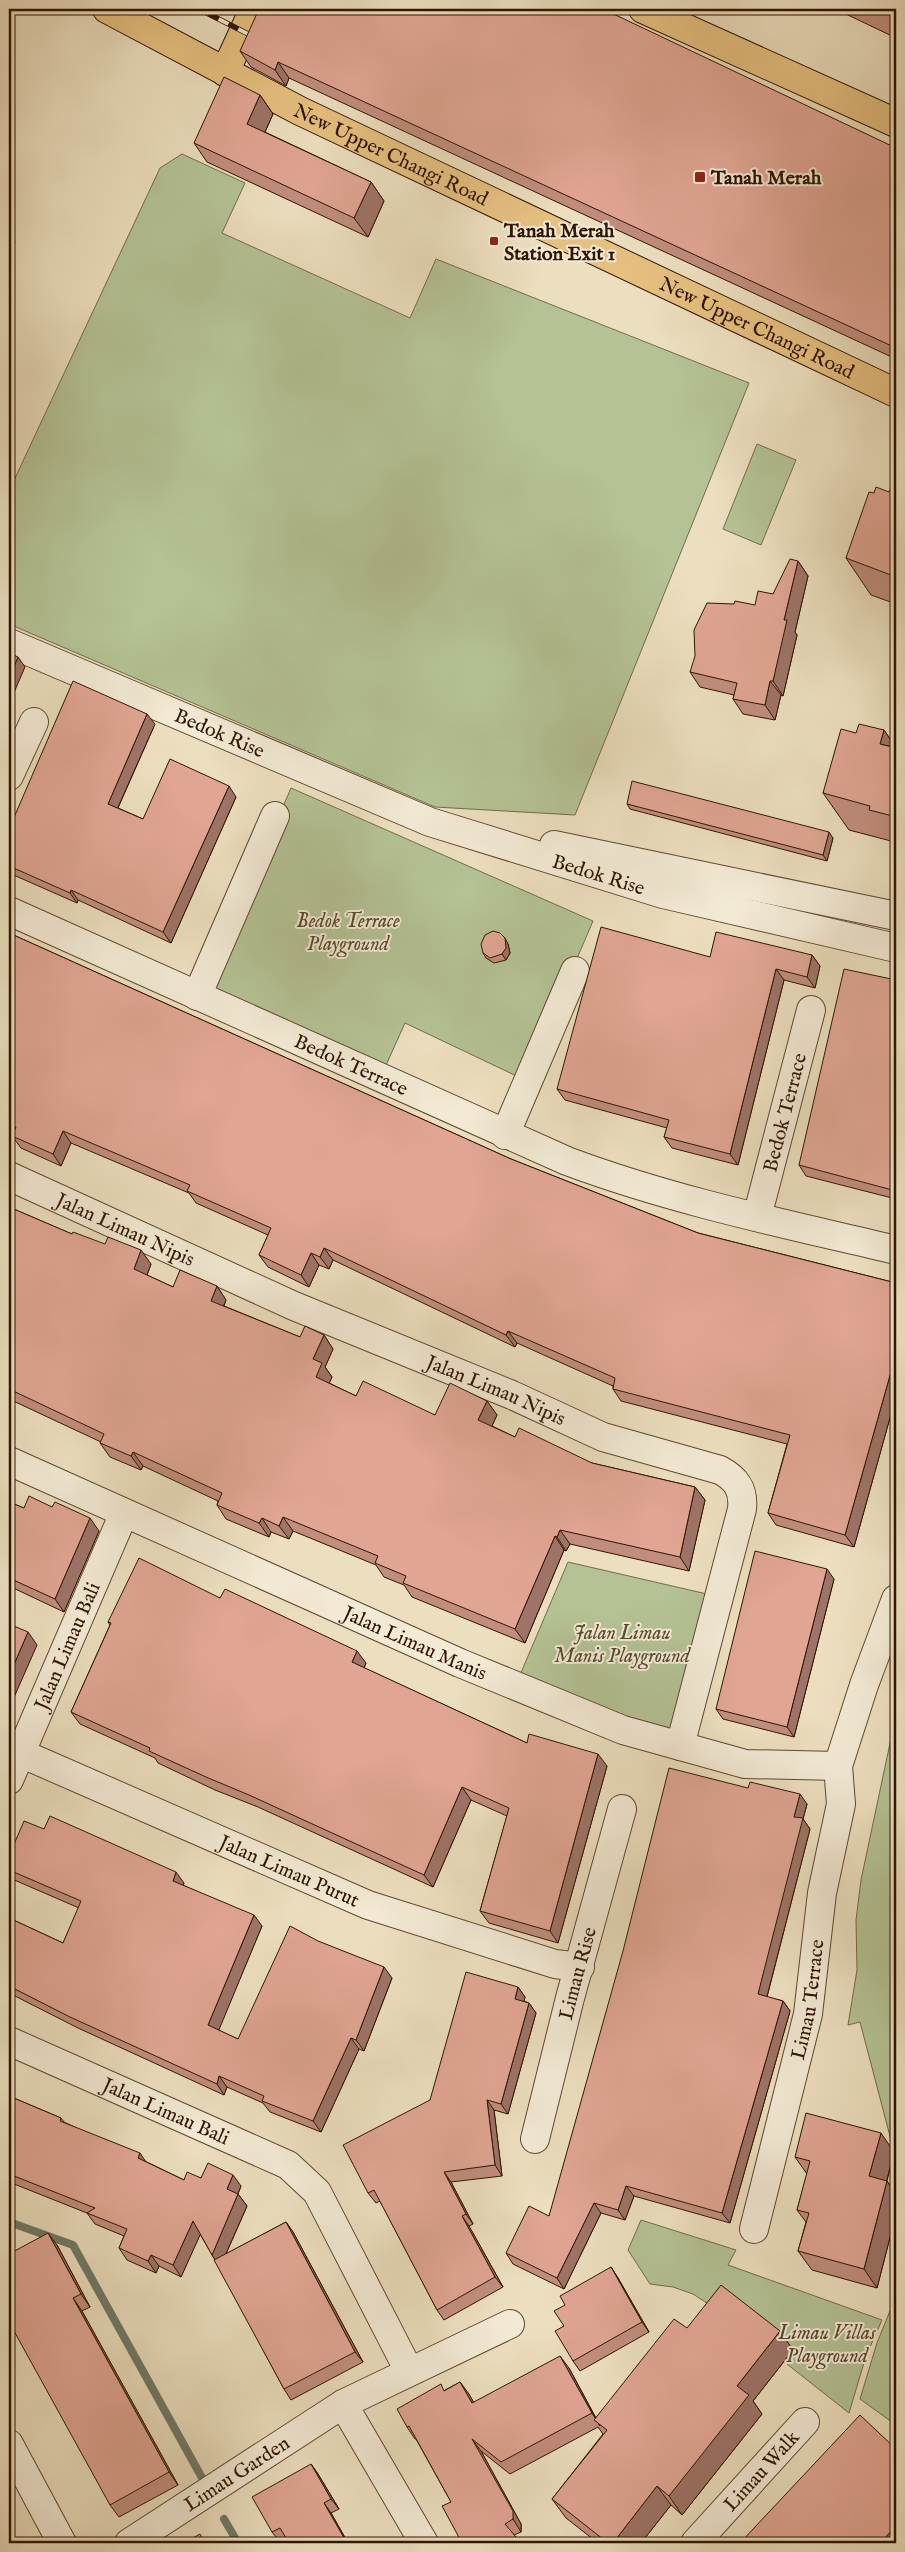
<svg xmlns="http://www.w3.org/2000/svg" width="905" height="2552" viewBox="0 0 905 2552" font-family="'IM FELL English',serif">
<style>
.green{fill:#b4c295;stroke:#726c4a}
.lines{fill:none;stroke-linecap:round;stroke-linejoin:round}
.stream{stroke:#6f7a68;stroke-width:8}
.minor-casing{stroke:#5e4830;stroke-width:30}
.major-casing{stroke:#2f1500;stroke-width:30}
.minor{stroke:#f3ead5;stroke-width:28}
.major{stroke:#e6c080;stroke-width:28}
.rail-casing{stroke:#2f1500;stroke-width:5.5}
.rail{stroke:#f3ead5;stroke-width:4;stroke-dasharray:11;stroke-linecap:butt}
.wall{fill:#c18e7e;stroke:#2f1500}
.shaded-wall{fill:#9d7467;stroke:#2f1500}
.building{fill:#e0a593;stroke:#2f1500}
.poi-dot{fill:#8f2418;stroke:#f3ead5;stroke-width:2}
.labels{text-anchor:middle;stroke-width:4;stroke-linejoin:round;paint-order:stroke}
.street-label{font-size:20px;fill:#2f1500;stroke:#f3ead5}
.poi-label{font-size:20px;font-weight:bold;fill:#2f1500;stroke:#f3ead5;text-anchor:start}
.park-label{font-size:20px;font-style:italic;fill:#57492d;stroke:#f3ead5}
</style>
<rect width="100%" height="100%" fill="#ecdfbf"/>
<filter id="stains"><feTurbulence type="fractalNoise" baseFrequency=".004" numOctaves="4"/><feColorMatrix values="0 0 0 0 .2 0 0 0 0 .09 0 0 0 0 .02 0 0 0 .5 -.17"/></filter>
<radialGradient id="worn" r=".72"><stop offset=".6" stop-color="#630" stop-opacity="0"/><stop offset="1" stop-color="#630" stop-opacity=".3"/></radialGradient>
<!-- green -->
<g class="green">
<polygon points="182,154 245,183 222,233 410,318 436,259 749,383 575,815 435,807 9,624 9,491 160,168"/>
<polygon points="757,444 796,460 761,545 723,529"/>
<polygon points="291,788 593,921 525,1080 405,1023 382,1074 203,993"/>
<polygon points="568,1562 707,1594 670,1732 626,1718 520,1675"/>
<polygon points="896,1715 896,2159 860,2022 848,2025 857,1970 856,1920 861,1880"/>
<polygon points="641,2220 736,2250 728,2265 882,2320 866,2356 849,2413 725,2315 693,2294 673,2287 650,2284 628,2250"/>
<polygon points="896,2296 896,2425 860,2399 877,2343"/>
</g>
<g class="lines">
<!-- stream -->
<g class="stream">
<polyline points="9,2222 73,2245 206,2485"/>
<polyline points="224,2519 238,2543"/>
</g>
<!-- minor casing -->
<g class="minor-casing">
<g id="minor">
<path id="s1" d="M 9,643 L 430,822 L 663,894 L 896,948"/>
<polyline points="9,776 34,722"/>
<polyline points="554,845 896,916"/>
<path id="s2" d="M 9,911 L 567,1161 C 674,1201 786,1224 896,1250"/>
<polyline points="197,996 275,816"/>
<polyline points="505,1135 575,971"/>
<path id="s3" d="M 9,1176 L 294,1306 L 512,1395 L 603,1437 L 720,1470 C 737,1479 744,1490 742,1509 L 680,1746"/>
<path id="s4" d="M 757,1217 L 811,1010"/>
<path id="s5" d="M 9,1461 L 460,1663 L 623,1730 L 745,1764 L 838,1766"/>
<path id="s6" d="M 9,1748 L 368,1905 L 555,1964 L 580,1967"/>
<path id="s7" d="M 9,1780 L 124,1513"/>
<path id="s8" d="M 9,2041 L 288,2165 L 317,2192 L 409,2371"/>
<path id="s9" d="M 535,2139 L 570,1998 L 622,1809"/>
<path id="s10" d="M 754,2229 L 808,2014 L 822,1893 L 841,1804 L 838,1766 L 864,1685 L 896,1599"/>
<polyline points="343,2404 424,2543"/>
<polyline points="9,2444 62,2543"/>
<path id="s11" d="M 129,2543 L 343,2404 L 510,2324"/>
<path id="s12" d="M 695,2543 L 805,2422"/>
</g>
</g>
<!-- major casing -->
<g class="major-casing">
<g id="major">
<path id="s13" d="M 107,9 L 300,111 L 896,393"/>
<polyline points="643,9 896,123"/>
<polyline points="225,72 254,9"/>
</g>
</g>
<!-- minor -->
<use href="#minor" class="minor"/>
<!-- major -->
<use href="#major" class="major"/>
<!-- rail casing -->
<g class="rail-casing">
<polyline id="rail" points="199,9 260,40"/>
</g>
<!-- rail -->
<use href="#rail" class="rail"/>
</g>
<!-- wall -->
<g class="wall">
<polygon points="834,9 896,9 896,38 848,15"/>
<polygon points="240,51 896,148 896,359 289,78 286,86 251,67"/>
<polygon points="260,95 273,114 265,132 371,182 384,201 368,237 207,162 194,143"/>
<polygon points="896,486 896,604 871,595 846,558 874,493 889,492"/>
<polygon points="798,561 808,576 795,632 797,635 783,696 781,695 775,720 743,714 733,699 734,695 700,687 690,672 755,605 773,594"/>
<polygon points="155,724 118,808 143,819 236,797 171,943 78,900 77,903 9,873 9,829"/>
<polygon points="884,730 896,748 896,847 894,847 891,841 849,830 823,793 856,733"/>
<polygon points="627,804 833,838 827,861 630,809"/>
<polygon points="9,933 511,1159 698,1233 896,1283 896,1396 854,1547 776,1525 768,1513 787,1444 621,1401 613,1389 613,1386 517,1343 515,1347 333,1260 329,1269 319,1265 309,1287 268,1267 259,1255 268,1235 196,1203 189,1193 71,1143 61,1166 21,1148 12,1136 13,1134 9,1132"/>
<polygon points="508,944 510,953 506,960 494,963 486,958 483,953"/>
<polygon points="812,955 820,966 815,988 784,980 738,1165 672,1148 664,1137 667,1128 565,1100 557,1089 710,957"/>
<polygon points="896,980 896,1199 806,1176 799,1165"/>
<polygon points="9,1207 72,1234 151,1264 147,1275 173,1287 217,1286 226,1300 224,1306 300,1337 324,1335 333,1349 325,1367 332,1377 329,1383 356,1396 435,1415 487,1401 497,1415 492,1426 515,1437 592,1463 695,1487 705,1500 689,1571 570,1544 566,1551 564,1550 525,1643 412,1597 404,1585 384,1577 376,1565 293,1531 289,1539 271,1532 269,1537 226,1519 217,1505 218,1501 143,1466 141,1470 110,1457 100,1443 101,1442 9,1399"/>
<polygon points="9,1502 24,1508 99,1531 64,1612 9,1586"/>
<polygon points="834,1579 794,1737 723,1719 716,1709"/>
<polygon points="220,1598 366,1663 364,1668 527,1743 607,1766 558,1943 489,1923 480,1911 507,1816 471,1800 433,1887 258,1807 215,1790 158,1763 155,1758 80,1724 71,1712 110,1625 108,1622"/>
<polygon points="807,1804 803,1819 810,1829 767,1997 783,2001 790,2011 730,2223 634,2196 625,2220 601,2213 564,2289 513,2264 506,2253 549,2216"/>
<polygon points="44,1829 184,1883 183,1885 262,1926 218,2030 238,2039 392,1978 364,2051 359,2049 321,2132 270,2112 263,2103 227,2087 224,2095 78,2028 9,1993 9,1918 63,1943 79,1908 12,1879 9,1875 9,1856"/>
<polygon points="518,1987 525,1997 524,2001 529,2003 536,2013 508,2114 494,2110 502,2176 451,2182 473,2224 469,2226 503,2287 444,2320 437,2310 380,2201 376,2203 368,2193 430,2100"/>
<polygon points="9,2096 61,2118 64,2122 184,2180 201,2178 241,2186 238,2194 247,2206 226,2254 286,2222 293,2232 363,2362 291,2400 284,2389 215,2260 200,2234 181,2277 159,2266 156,2273 127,2260 119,2248 124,2236 95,2224 87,2213 9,2182"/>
<polygon points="894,2152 887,2181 896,2194 896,2214 877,2288 812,2270 798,2251 806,2222 797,2210 807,2174 795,2157"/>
<polygon points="57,2245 90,2307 82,2311 178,2485 119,2517 110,2505"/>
<polygon points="611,2267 618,2278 649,2332 580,2371 573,2361 565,2305"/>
<polygon points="687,2328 793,2350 753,2401 762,2414 682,2515 671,2505 641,2543 598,2543 566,2518 552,2499 603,2434 598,2427 510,2474 481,2451 521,2524 521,2532 514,2535 451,2502 416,2439 415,2439 407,2427 445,2390 460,2382 474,2403 569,2368 596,2418"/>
<polygon points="311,2464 318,2474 339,2509 331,2513 348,2543 356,2543 289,2543 286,2539 280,2542 272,2532"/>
</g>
<!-- shaded-wall -->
<g class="shaded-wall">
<polygon points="278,62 289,78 286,86 275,70"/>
<polygon points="260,95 273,114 260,143 247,124"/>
<polygon points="371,182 384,201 368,237 354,218"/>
<polygon points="9,233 15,242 9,256"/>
<polygon points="798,561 808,576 795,632 797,635 783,696 773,681 784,620"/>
<polygon points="18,657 25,667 9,704 9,678"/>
<polygon points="770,681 781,695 775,720 765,705"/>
<polygon points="147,714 155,724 115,814 108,804"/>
<polygon points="884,730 896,748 880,744"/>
<polygon points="229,786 236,797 171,943 163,932"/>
<polygon points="894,813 896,816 896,821 893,816"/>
<polygon points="829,832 833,838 827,861 823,855"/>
<polygon points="71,890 78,900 77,903 70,893"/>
<polygon points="505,938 508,944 510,953 506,960 502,954"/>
<polygon points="812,955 820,966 815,988 807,977"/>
<polygon points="776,969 784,980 738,1165 730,1154"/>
<polygon points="63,1131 71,1143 61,1166 53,1154"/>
<polygon points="324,1248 333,1260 329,1269 320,1257"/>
<polygon points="141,1250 151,1264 144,1283 134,1269"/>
<polygon points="311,1253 319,1265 309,1287 301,1275"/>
<polygon points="217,1286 226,1300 220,1314 211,1301"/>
<polygon points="508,1331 517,1343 515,1347 506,1335"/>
<polygon points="324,1335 333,1349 325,1367 332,1377 326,1391 316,1377 313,1359"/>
<polygon points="896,1354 896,1396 854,1547 845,1535"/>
<polygon points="487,1401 497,1415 488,1434 478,1420"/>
<polygon points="133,1452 143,1466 141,1470 131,1456"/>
<polygon points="695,1487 705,1500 689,1571 680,1557"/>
<polygon points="283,1517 293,1531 289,1539 279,1526"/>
<polygon points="90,1518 99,1531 64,1612 55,1599"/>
<polygon points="262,1518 271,1532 269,1537 259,1523"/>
<polygon points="560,1530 570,1544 566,1551 557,1537"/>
<polygon points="555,1536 564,1550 525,1643 515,1629"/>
<polygon points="827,1569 834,1579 794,1737 787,1727"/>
<polygon points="28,1632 37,1645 12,1702 9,1698 9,1676"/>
<polygon points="357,1651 366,1663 361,1675 352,1662"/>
<polygon points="598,1754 607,1766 558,1943 550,1931"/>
<polygon points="462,1787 471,1800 433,1887 424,1875"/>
<polygon points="800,1794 807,1804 803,1819 810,1829 765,2004 758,1994 794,1817"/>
<polygon points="176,1872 184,1883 180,1892 173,1881"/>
<polygon points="254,1915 262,1926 216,2037 208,2025"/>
<polygon points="384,1967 392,1978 364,2051 356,2040"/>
<polygon points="518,1987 525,1997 522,2009 515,1999"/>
<polygon points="783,2001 790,2011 730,2223 722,2213"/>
<polygon points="529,2003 536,2013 508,2114 501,2104"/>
<polygon points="351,2038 359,2049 321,2132 313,2121"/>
<polygon points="219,2076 227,2087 224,2095 217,2084"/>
<polygon points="487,2100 494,2110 502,2176 495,2165"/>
<polygon points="881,2133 894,2152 883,2195 869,2176"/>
<polygon points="140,2153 148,2165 138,2158"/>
<polygon points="444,2172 451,2182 473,2224 466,2214"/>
<polygon points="233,2175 241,2186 235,2201 227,2189"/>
<polygon points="887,2181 896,2194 896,2214 877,2288 864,2269"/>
<polygon points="626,2186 634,2196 625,2220 618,2210"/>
<polygon points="238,2194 247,2206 220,2267 212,2255"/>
<polygon points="594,2203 601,2213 564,2289 557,2278"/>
<polygon points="462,2216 469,2226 503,2287 495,2277"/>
<polygon points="193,2221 201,2233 181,2277 173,2265"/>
<polygon points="286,2222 293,2232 363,2362 355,2352"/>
<polygon points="48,2233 57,2245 90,2307 81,2294"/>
<polygon points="151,2255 159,2266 156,2273 148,2261"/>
<polygon points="611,2267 618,2278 649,2332 642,2322"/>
<polygon points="73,2298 82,2311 178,2485 169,2472"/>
<polygon points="780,2331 793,2350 753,2401 762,2414 682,2515 669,2496 737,2386"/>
<polygon points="560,2356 569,2368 600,2426 592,2413"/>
<polygon points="460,2382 469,2394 481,2415 472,2403"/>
<polygon points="472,2439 481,2451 521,2524 521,2532 513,2519"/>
<polygon points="311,2464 318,2474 339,2509 331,2499"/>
<polygon points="657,2486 671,2505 641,2543 613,2543"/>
<polygon points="324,2503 331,2513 348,2543 347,2543"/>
<polygon points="896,2526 896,2543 880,2543"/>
</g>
<!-- building -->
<g class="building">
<polygon points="259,9 603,9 896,148 896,348 278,62 275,70 240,51"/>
<polygon points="885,9 896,9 896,14"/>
<polygon points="224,77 260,95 247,124 371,182 354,218 194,143"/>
<polygon points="892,485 896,486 896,577 846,558 869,492 874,493 876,487 889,492"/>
<polygon points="790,559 798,561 784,620 787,620 773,681 770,681 765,705 733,699 737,683 690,672 695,656 694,630 707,603 734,604 735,601 755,605 758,591 773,594"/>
<polygon points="9,653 18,657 9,678"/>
<polygon points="73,681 147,714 108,804 143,819 170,759 229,786 163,932 71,890 70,893 9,866 9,829"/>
<polygon points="859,724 884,730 880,744 896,748 896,813 894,813 893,816 869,810 870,806 823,793 841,729 856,733"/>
<polygon points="632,781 829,832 823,855 627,804"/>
<polygon points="601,927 710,957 716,932 812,955 807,977 776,969 730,1154 664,1137 669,1120 557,1089"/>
<polygon points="493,931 500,933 505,938 506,948 502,954 490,958 483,953 481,944 485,935"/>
<polygon points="9,933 511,1159 698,1233 896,1283 896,1354 845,1535 768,1513 790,1435 613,1389 615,1378 508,1331 506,1335 324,1248 320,1257 311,1253 301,1275 259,1255 271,1228 187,1191 190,1185 63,1131 53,1154 12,1136 16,1127 9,1124"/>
<polygon points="844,969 896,980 896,1191 799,1165"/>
<polygon points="9,1207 72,1234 73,1232 105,1244 108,1237 141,1250 134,1269 173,1287 180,1270 217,1286 211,1301 300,1337 305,1326 324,1335 313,1359 322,1363 316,1377 356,1396 363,1381 435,1415 450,1383 487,1401 478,1420 515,1437 519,1428 592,1463 695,1487 680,1557 560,1530 557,1537 555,1536 515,1629 403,1583 406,1576 375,1563 378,1556 283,1517 279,1526 262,1518 259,1523 217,1505 222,1493 133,1452 131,1456 100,1443 104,1434 9,1389"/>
<polygon points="29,1496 52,1507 55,1502 90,1518 55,1599 9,1578 9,1502 24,1508"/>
<polygon points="755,1551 827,1569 787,1727 716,1709"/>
<polygon points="139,1558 220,1598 225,1589 357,1651 352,1662 527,1743 529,1734 598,1754 550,1931 480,1911 509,1808 462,1787 424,1875 249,1795 206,1777 149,1751 150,1748 71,1712 111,1623 108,1622"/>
<polygon points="9,1624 28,1632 9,1676"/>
<polygon points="669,1768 748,1788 750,1782 800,1794 794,1817 803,1818 758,1994 783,2001 722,2213 626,2186 618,2210 594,2203 557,2278 506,2253 529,2206 549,2216 623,1951"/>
<polygon points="50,1816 176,1872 173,1881 254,1915 208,2025 238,2039 290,1926 318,1941 384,1967 356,2040 351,2038 313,2121 262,2101 264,2096 219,2076 217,2084 70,2017 9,1986 9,1918 63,1943 81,1901 9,1870 9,1856 24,1821 44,1829"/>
<polygon points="466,1972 518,1987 515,1999 529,2003 501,2104 487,2100 495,2165 444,2172 466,2214 462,2216 495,2277 437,2310 374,2190 368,2193 343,2145 430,2100"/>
<polygon points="9,2096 61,2118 60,2121 140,2153 138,2158 184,2180 187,2172 201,2178 208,2163 233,2175 227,2189 238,2194 212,2255 193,2221 173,2265 151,2255 148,2261 119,2248 127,2229 87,2213 95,2208 9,2174"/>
<polygon points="806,2113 881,2133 869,2176 887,2181 864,2269 798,2251 809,2213 797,2210 810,2161 795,2157"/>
<polygon points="286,2222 355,2352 284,2389 214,2260"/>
<polygon points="48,2233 81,2294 73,2298 169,2472 110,2505 9,2322 9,2254"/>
<polygon points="611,2267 642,2322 573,2361 555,2331 564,2326 554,2311 565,2305 560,2296"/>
<polygon points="721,2285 780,2331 737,2386 749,2395 669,2496 657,2486 613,2543 608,2543 552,2499 607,2430 594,2420 674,2319 687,2328"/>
<polygon points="560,2356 592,2413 501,2462 472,2439 513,2511 513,2519 505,2524 521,2543 462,2543 442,2506 451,2502 409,2426 407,2427 397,2409 441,2384 444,2391 460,2382 472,2403"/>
<polygon points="860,2415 896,2449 896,2526 880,2543 740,2543"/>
<polygon points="311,2464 331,2499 324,2503 347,2543 289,2543 280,2528 272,2532 252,2497"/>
<polygon points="200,2534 205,2543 184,2543"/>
<polygon points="354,2540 356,2543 348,2543"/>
</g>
<!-- markers -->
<g class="poi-dot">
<rect x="694" y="171" width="12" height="12" rx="2.5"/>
<rect x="489" y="236" width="10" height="10" rx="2.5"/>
</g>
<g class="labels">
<!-- street labels -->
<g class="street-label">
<text dy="7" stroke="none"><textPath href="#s13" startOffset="319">New Upper Changi Road</textPath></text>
<text dy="7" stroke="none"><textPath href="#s13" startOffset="724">New Upper Changi Road</textPath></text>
<text dy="7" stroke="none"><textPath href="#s1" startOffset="229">Bedok Rise</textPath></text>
<text dy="7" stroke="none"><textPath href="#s1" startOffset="634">Bedok Rise</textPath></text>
<text dy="7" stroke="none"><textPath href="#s2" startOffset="375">Bedok Terrace</textPath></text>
<text dy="7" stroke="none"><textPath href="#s4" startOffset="108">Bedok Terrace</textPath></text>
<text dy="7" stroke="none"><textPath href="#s3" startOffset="128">Jalan Limau Nipis</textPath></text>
<text dy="7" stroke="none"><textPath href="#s3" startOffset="532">Jalan Limau Nipis</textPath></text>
<text dy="7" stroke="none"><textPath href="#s5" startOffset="445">Jalan Limau Manis</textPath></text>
<text dy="7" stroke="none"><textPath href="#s7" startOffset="146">Jalan Limau Bali</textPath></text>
<text dy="7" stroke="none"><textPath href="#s6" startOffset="306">Jalan Limau Purut</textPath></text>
<text dy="7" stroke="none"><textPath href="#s9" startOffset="171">Limau Rise</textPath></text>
<text dy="7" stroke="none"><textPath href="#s10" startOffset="236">Limau Terrace</textPath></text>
<text dy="7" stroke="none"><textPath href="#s8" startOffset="172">Jalan Limau Bali</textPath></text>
<text dy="7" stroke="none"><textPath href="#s12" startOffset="98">Limau Walk</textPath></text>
<text dy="7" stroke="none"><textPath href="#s11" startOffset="128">Limau Garden</textPath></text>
</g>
<!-- poi labels -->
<g class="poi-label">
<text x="711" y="184">Tanah Merah</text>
<text x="504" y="237">Tanah Merah<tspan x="504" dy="23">Station Exit 1</tspan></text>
</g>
<!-- park labels -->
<g class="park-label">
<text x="348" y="927">Bedok Terrace<tspan x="348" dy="23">Playground</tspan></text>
<text x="622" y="1639">Jalan Limau<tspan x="622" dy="23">Manis Playground</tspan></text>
<text x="827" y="2339">Limau Villas<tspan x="827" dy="23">Playground</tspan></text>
</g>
</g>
<!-- margin -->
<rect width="905" height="2552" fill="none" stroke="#ecdfbf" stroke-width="30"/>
<rect x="10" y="10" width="885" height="2532" fill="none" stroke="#2f1500" stroke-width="2.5"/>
<rect x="15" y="15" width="875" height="2522" fill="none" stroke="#2f1500"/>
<rect width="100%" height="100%" filter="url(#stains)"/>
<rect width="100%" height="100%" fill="url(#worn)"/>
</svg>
